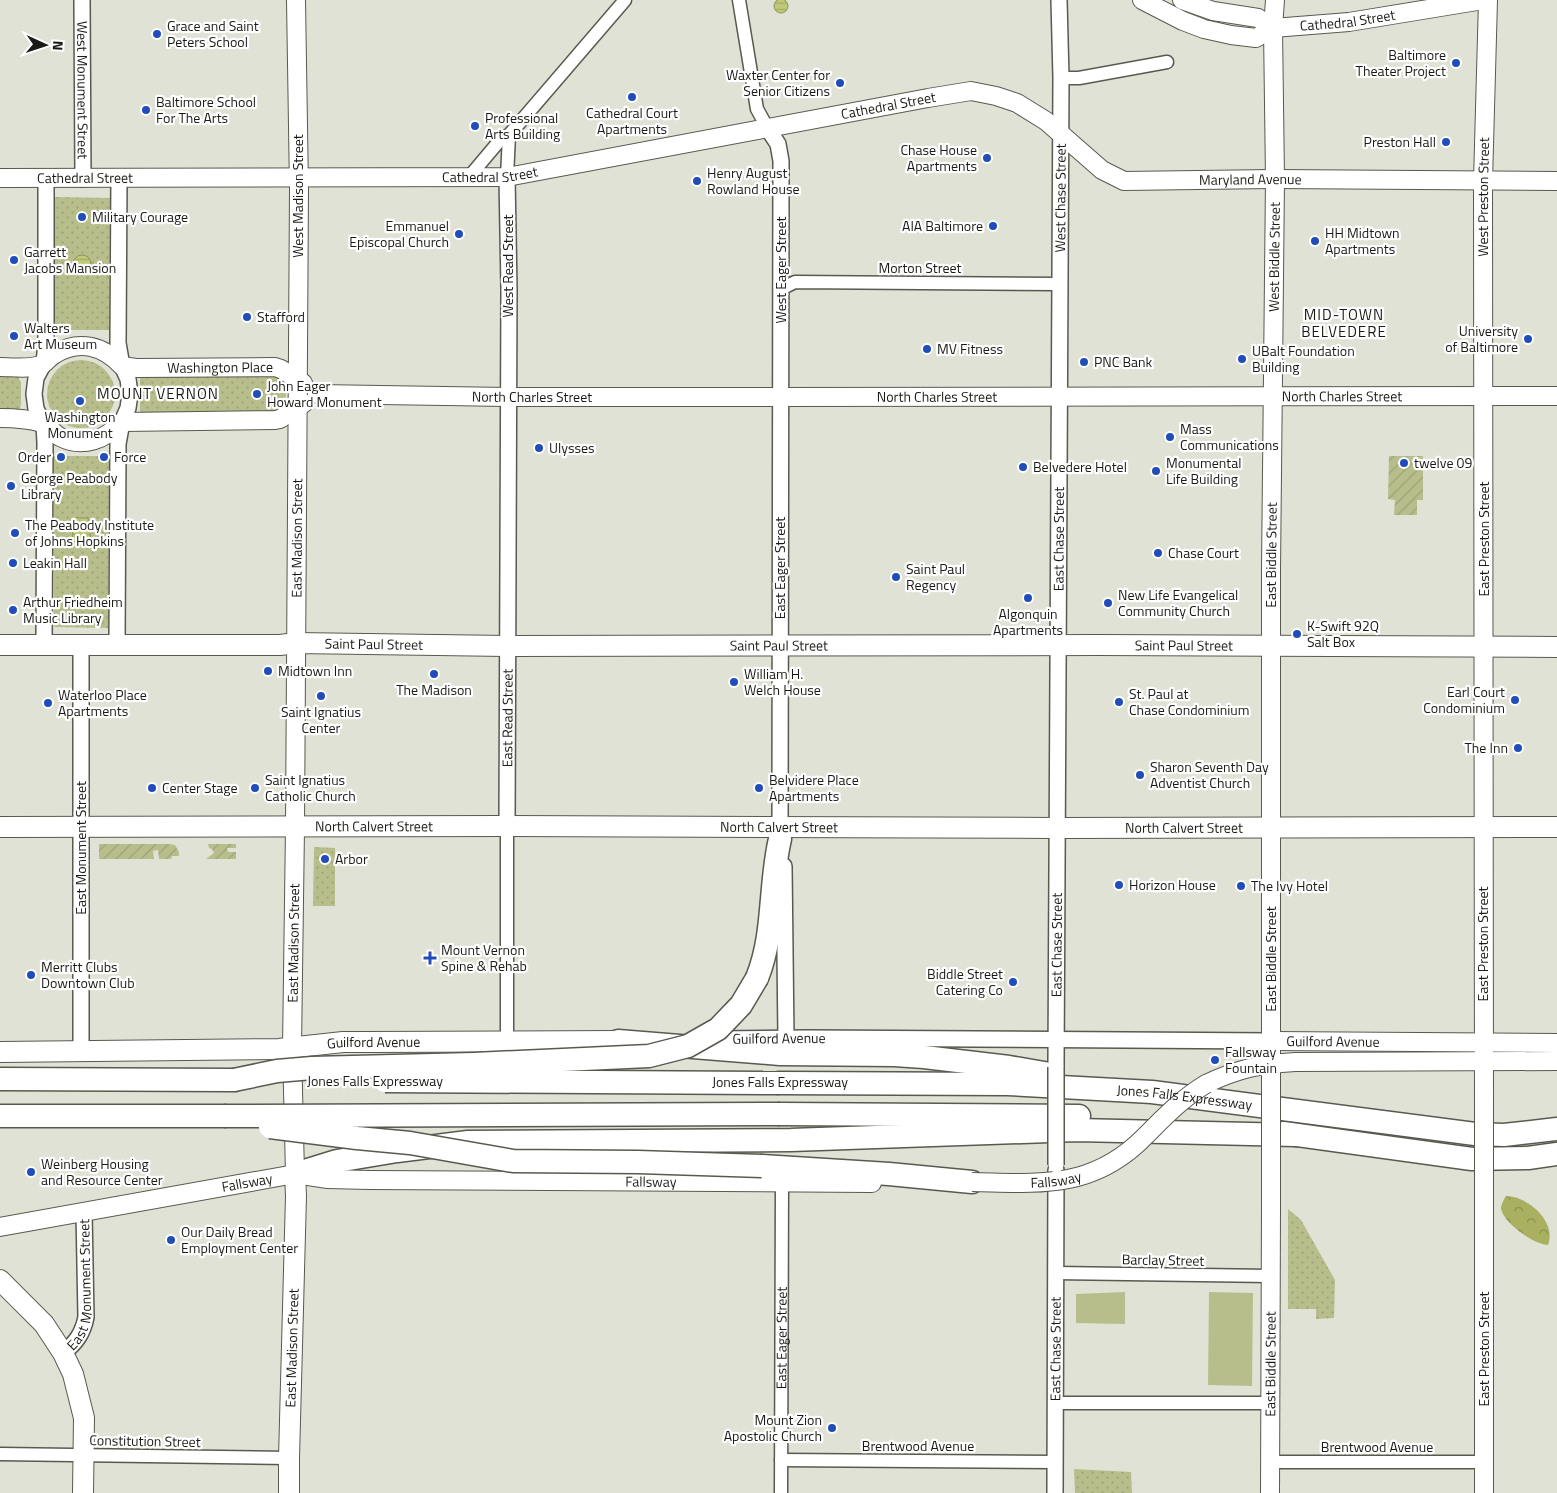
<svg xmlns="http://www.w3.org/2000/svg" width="1557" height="1493" viewBox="0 0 1557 1493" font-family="'Titillium Web',sans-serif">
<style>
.grass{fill:#b7be8b}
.forest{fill:url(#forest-crowns)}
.park{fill:url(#park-dots)}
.garden{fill:url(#garden-furrows)}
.water{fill:url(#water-rules);stroke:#8e955b}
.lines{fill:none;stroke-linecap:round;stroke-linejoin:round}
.minor-casing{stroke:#585a4f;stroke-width:15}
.tertiary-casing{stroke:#585a4f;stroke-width:18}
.secondary-casing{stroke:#585a4f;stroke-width:20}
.primary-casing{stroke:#585a4f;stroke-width:22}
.motorway-casing{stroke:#585a4f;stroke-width:25}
.minor{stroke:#fff;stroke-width:12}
.tertiary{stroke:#fff;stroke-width:15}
.secondary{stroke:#fff;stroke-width:18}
.primary{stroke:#fff;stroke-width:20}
.motorway{stroke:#fff;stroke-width:22}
.tertiary-bridge-casing{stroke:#585a4f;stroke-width:18;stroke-linecap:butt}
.secondary-bridge-casing{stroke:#585a4f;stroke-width:20;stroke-linecap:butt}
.motorway-bridge-casing{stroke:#585a4f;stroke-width:25;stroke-linecap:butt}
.tertiary-bridge{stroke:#fff;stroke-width:15}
.secondary-bridge{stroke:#fff;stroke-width:18}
.motorway-bridge{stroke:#fff;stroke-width:22}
.poi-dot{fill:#214dbb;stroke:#fff;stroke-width:2}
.labels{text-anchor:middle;stroke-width:4.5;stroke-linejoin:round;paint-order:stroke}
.street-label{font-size:14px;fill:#1a1b16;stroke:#fff}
.poi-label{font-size:14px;fill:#1a1b16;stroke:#fff;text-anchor:start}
.neighbourhood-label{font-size:15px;letter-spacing:1px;fill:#1a1b16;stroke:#fff}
</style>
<defs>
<pattern id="forest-crowns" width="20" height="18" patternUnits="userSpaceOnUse" patternTransform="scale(1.25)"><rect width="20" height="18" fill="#a9b161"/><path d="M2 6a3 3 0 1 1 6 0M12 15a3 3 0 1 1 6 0" fill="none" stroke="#898f4f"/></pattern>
<pattern id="park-dots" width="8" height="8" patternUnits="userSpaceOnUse" patternTransform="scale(1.25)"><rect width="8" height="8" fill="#b7be8b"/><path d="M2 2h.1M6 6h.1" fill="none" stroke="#9da377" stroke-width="1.8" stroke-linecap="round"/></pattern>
<pattern id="garden-furrows" width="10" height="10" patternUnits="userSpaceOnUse" patternTransform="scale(1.25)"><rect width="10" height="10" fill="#b7be8b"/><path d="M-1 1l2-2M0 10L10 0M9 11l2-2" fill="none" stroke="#9da377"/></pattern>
<pattern id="water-rules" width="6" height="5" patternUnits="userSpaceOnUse" patternTransform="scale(1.25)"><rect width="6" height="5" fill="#c0c978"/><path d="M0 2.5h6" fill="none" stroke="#a4ac67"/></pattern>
</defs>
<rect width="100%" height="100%" fill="#e0e2d6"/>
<!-- grass -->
<g class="grass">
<polygon points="1125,1292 1125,1324 1076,1323 1076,1294"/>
<polygon points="1209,1292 1253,1293 1252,1386 1208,1385"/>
</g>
<!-- forest -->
<path class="forest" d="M 1506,1196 C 1527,1196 1557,1221 1548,1245 C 1535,1245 1501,1222 1501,1207 C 1502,1203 1504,1199 1506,1196 Z"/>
<!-- park -->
<g class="park">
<polygon points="55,197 110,198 109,330 54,330"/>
<circle cx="81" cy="394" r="34"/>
<polygon points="0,373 19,373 19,379 21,382 21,404 19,413 0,413"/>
<path d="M 140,374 L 274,375 L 285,382 C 287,393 287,404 279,412 L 140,414 Z"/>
<polygon points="54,456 109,456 109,457 108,628 54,627"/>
<polygon points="314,847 335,848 335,906 313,906"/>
<polygon points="1288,1209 1301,1220 1335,1280 1334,1318 1316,1319 1316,1309 1288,1309"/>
<polygon points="1074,1469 1131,1472 1132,1493 1075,1493"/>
</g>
<!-- garden -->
<g class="garden">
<polygon points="1389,456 1423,456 1423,500 1417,500 1417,515 1394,515 1395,500 1388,499"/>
<polygon points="99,844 169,844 175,845 179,852 179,856 172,856 171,859 159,859 158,850 153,851 154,859 99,859"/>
<polygon points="208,844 236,844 236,848 227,848 228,852 236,852 236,859 206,859 214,853 212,849 209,848"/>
</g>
<!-- water -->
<g class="water">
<circle cx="781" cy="6" r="7"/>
<circle cx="82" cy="264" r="9"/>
<polygon points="75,518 88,518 91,541 87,545 79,546 72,540"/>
</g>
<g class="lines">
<!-- minor casing -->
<g class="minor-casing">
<g id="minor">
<polyline points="739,0 757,109 768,129"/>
<polyline points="1061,78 1079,78 1167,62"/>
<polyline points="469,177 501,139 509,135 625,0"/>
<polyline points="507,177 509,135"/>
<polyline points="781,289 795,282 1060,284"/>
<polyline points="507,826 507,1041"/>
<polyline points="1055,1273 1271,1276"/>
<polyline points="1055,1403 1270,1403"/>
<polyline points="0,1454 289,1458"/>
<polyline points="781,1460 1055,1462"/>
<polyline points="1270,1462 1484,1462"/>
<path id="s1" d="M 781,1493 L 782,1183"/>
</g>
</g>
<!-- tertiary casing -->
<g class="tertiary-casing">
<g id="tertiary">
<path id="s2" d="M 82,0 L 83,179"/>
<polyline points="768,129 778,144 781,161 780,836"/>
<polyline points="44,645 45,443 44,424 36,409 34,394 36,378 44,363 46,343 46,179"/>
<polyline points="117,645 118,444 122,422 128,408 130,394 128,379 122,366 118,343 119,179"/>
<path id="s3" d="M 507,826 L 509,289 L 507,177"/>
<polyline points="784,866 786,1039"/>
<path id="s4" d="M 715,1039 L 808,1038 L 1271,1041"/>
<polyline points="81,1052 81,644"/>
<path id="s5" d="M 1056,1067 L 1061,78 L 1059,0"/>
<path id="s6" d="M 63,1353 C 76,1343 83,1333 86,1317 L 84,1212"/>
<path id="s7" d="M 1055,1493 L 1056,1170"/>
</g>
</g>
<!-- secondary casing -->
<g class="secondary-casing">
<g id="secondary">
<path id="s8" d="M 1142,0 L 1183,21 L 1204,29 L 1231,35 L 1256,38 L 1273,28 L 1349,22 L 1483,0"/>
<polyline points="1182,0 1213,11 1258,18 1273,28"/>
<path id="s9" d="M 0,178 L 507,177 L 928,98 L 971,91 L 996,96 L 1017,103 L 1046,121 L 1102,170 L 1124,181 L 1275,179 L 1557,181"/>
<path id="s10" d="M 0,367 C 14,367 30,370 43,364 C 47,361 51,356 55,354 C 79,339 104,346 122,366 L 136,368 L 275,367 L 281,369 L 303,383"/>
<path id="s11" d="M 317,394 L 508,397 L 760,397 L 1557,396"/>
<path d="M 0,418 C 14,418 29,419 42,423 C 48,425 53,433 60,437 C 83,449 106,439 122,422 L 275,420 L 280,419 L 304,403"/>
<path id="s12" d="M 1271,1041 L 1557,1043"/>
<path d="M 1206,1084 C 1237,1069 1260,1064 1295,1062 L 1557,1061"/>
<path id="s13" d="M 1271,1091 L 1271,570 L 1275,179 L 1273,28 L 1275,0"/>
<path id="s14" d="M 1484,1116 L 1483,181 L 1488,0"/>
<path id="s15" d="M 295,1174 L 292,1048 L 295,827 L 299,189 L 296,0"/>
<path id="s16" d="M 0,1227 L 295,1174 L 328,1179 L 369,1180 L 872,1183"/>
<path id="s17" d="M 1270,1493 L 1271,1208"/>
<polyline points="1484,1493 1484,1198"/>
</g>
</g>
<!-- primary casing -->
<g class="primary-casing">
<g id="primary">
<path id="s18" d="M 0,645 L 280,645 L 296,643 L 507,646 L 1098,645 L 1557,647"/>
<path id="s19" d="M 0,827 L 507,826 L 1057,828 L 1557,827"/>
<path id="s20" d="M 0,1052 L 279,1049 L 343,1042 L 367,1042 L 618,1041"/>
<polyline points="0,1280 44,1324 63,1353 73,1374 84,1418 83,1493"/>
<path id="s21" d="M 289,1493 L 289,1458 L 296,1196 L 295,1174"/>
</g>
</g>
<!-- motorway casing -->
<g class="motorway-casing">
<g id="motorway">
<path d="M 757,978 C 775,934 769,885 780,839"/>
<polyline points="618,1041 780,1054 894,1055 924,1057 1009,1067 1050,1074"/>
<polyline points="0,1079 234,1080"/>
<path id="s22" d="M 779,1083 L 1008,1084 L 1152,1092 L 1475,1134 L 1504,1135 L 1557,1129"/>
<polyline points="780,1114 1079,1116"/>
<polyline points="0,1116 224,1116"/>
<polyline points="1283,1133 1472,1159 1528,1158 1557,1154"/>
<polyline points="762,1166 889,1174 972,1182"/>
<polyline points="295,1174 337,1161 397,1151 468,1142 791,1140 1077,1130 1297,1135"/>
</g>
</g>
<!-- minor -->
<use href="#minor" class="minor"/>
<!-- tertiary -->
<use href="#tertiary" class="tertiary"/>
<!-- secondary -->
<use href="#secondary" class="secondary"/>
<!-- primary -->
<use href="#primary" class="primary"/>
<!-- motorway -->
<use href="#motorway" class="motorway"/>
<!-- tertiary-bridge casing -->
<g class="tertiary-bridge-casing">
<polyline id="tertiary-bridge" points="1056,1165 1056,1067"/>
</g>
<!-- secondary-bridge casing -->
<g class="secondary-bridge-casing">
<g id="secondary-bridge">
<path id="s23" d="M 972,1182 C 1035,1183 1086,1190 1137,1144 C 1159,1123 1179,1100 1206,1084"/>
<polyline points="1484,1198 1484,1116"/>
<polyline points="1271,1208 1271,1091"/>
</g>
</g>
<!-- motorway-bridge casing -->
<g class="motorway-bridge-casing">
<g id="motorway-bridge">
<polyline points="234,1080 277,1071 312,1068 474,1064 649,1056 688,1046 718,1029 741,1005 757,978"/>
<polyline points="385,1081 779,1083"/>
<polyline points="224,1116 780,1114"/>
<polyline points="270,1127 357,1138 410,1143 513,1161 638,1162 762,1166"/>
</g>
</g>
<!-- tertiary-bridge -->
<use href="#tertiary-bridge" class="tertiary-bridge"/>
<!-- secondary-bridge -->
<use href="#secondary-bridge" class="secondary-bridge"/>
<!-- motorway-bridge -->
<use href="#motorway-bridge" class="motorway-bridge"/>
</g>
<!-- markers -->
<g class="poi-dot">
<circle cx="157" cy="34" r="5"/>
<circle cx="1456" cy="63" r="5"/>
<circle cx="840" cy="83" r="5"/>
<circle cx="632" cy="97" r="5"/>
<circle cx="146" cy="110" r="5"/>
<circle cx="475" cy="126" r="5"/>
<circle cx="1446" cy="142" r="5"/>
<circle cx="987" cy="158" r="5"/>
<circle cx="697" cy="181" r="5"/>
<circle cx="82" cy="217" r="5"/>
<circle cx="993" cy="226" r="5"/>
<circle cx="459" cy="234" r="5"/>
<circle cx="1315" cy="241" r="5"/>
<circle cx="14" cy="260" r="5"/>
<circle cx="247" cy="317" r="5"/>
<circle cx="14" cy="336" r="5"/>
<circle cx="1528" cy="339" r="5"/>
<circle cx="927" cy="349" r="5"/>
<circle cx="1242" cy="359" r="5"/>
<circle cx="1084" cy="362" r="5"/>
<circle cx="257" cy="394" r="5"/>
<circle cx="80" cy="401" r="5"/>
<circle cx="1170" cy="437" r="5"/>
<circle cx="539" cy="448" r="5"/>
<circle cx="61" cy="457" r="5"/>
<circle cx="104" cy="457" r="5"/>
<circle cx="1404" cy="463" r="5"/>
<circle cx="1023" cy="467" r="5"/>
<circle cx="1156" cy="471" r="5"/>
<circle cx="11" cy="486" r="5"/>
<circle cx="15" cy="533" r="5"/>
<circle cx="1158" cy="553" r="5"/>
<circle cx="13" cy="563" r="5"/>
<circle cx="896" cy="577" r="5"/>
<circle cx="1028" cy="598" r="5"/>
<circle cx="1108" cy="603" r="5"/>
<circle cx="13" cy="610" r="5"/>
<circle cx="1297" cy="634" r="5"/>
<circle cx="268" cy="671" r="5"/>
<circle cx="434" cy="674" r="5"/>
<circle cx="734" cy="682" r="5"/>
<circle cx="321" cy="696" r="5"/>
<circle cx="1515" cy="700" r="5"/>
<circle cx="1119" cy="702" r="5"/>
<circle cx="48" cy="703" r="5"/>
<circle cx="1518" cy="748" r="5"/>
<circle cx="1140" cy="775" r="5"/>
<circle cx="152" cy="788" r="5"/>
<circle cx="255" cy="788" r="5"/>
<circle cx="759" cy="788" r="5"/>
<circle cx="325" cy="859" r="5"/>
<circle cx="1119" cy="885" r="5"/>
<circle cx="1241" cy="886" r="5"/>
<path d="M427.5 950.5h5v5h5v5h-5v5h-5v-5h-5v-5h5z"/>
<circle cx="31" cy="975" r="5"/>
<circle cx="1013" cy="982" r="5"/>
<circle cx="1215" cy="1060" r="5"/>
<circle cx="31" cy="1172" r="5"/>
<circle cx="171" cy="1240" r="5"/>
<circle cx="832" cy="1428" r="5"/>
</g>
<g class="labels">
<!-- street labels -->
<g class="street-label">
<text dy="5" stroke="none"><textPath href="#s8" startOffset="216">Cathedral Street</textPath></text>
<text dy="5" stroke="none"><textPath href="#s2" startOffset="90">West Monument Street</textPath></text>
<text dy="5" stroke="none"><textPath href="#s9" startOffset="895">Cathedral Street</textPath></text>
<text dy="5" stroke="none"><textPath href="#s9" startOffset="490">Cathedral Street</textPath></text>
<text dy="5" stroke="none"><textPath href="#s9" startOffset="85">Cathedral Street</textPath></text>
<text dy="5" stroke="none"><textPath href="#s9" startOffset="1286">Maryland Avenue</textPath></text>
<text transform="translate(298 196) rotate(-90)" y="5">West Madison Street</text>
<text dy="5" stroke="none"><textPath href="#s14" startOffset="919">West Preston Street</textPath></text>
<text dy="5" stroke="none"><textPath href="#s5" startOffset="869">West Chase Street</textPath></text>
<text dy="5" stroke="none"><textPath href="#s13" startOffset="834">West Biddle Street</textPath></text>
<text transform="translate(508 266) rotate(-90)" y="5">West Read Street</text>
<text x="920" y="273">Morton Street</text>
<text transform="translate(781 270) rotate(-90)" y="5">West Eager Street</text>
<text dy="5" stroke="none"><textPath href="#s10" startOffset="232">Washington Place</textPath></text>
<text dy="5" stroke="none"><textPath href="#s11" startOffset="1025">North Charles Street</textPath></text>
<text dy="5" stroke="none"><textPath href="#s11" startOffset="215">North Charles Street</textPath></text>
<text dy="5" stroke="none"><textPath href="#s11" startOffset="620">North Charles Street</textPath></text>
<text dy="5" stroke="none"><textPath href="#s15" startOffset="636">East Madison Street</textPath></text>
<text transform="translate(1484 539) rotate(-90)" y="5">East Preston Street</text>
<text dy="5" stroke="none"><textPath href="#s5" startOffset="528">East Chase Street</textPath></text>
<text dy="5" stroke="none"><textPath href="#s13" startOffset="536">East Biddle Street</textPath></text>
<text transform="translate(780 568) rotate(-90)" y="5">East Eager Street</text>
<text dy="5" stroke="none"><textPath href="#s18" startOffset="374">Saint Paul Street</textPath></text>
<text dy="5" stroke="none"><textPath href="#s18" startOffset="779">Saint Paul Street</textPath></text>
<text dy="5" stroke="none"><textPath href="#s18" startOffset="1184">Saint Paul Street</textPath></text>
<text dy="5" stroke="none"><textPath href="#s3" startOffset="108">East Read Street</textPath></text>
<text dy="5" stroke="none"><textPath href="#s19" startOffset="374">North Calvert Street</textPath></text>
<text dy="5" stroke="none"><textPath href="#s19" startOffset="779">North Calvert Street</textPath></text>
<text dy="5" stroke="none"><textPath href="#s19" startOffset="1184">North Calvert Street</textPath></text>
<text transform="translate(81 848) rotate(-90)" y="5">East Monument Street</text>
<text dy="5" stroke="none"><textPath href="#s15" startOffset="231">East Madison Street</textPath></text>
<text transform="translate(1483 944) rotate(-90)" y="5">East Preston Street</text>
<text dy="5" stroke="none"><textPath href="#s5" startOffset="122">East Chase Street</textPath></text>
<text transform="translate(1271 959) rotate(-90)" y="5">East Biddle Street</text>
<text dy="5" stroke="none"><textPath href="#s4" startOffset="64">Guilford Avenue</textPath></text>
<text dy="5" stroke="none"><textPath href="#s12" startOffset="62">Guilford Avenue</textPath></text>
<text dy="5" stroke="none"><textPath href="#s20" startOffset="374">Guilford Avenue</textPath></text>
<text x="375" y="1086">Jones Falls Expressway</text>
<text x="780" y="1087">Jones Falls Expressway</text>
<text dy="5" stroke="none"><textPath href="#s22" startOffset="406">Jones Falls Expressway</textPath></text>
<text dy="5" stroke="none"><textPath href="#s23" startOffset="84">Fallsway</textPath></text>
<text dy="5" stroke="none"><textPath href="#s16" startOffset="656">Fallsway</textPath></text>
<text dy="5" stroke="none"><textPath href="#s16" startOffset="251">Fallsway</textPath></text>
<text transform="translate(1163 1260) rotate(1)" y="5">Barclay Street</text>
<text dy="5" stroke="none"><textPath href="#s6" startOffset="75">East Monument Street</textPath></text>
<text dy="5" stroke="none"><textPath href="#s1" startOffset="155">East Eager Street</textPath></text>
<text dy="5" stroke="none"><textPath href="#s21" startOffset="145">East Madison Street</textPath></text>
<text transform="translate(1484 1349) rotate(-90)" y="5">East Preston Street</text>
<text dy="5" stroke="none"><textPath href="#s7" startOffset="144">East Chase Street</textPath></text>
<text dy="5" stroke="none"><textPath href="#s17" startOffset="129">East Biddle Street</textPath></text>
<text transform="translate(145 1441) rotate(1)" y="5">Constitution Street</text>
<text x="918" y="1451">Brentwood Avenue</text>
<text x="1377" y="1452">Brentwood Avenue</text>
</g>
<!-- poi labels -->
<g class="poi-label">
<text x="167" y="31">Grace and Saint<tspan x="167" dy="16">Peters School</tspan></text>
<text x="1446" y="60" text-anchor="end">Baltimore<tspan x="1446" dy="16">Theater Project</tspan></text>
<text x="830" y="80" text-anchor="end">Waxter Center for<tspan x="830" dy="16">Senior Citizens</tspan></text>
<text x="156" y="107">Baltimore School<tspan x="156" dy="16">For The Arts</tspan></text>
<text x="632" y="118" text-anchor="middle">Cathedral Court<tspan x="632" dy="16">Apartments</tspan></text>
<text x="485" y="123">Professional<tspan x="485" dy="16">Arts Building</tspan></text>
<text x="1436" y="147" text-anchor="end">Preston Hall</text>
<text x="977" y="155" text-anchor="end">Chase House<tspan x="977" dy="16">Apartments</tspan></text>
<text x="707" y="178">Henry August<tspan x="707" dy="16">Rowland House</tspan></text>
<text x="92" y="222">Military Courage</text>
<text x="449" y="231" text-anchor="end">Emmanuel<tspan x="449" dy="16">Episcopal Church</tspan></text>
<text x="983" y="231" text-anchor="end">AIA Baltimore</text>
<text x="1325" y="238">HH Midtown<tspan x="1325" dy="16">Apartments</tspan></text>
<text x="24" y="257">Garrett<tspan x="24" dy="16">Jacobs Mansion</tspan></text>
<text x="257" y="322">Stafford</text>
<text x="24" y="333">Walters<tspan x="24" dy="16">Art Museum</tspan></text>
<text x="1518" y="336" text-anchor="end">University<tspan x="1518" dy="16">of Baltimore</tspan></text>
<text x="937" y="354">MV Fitness</text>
<text x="1252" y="356">UBalt Foundation<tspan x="1252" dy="16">Building</tspan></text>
<text x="1094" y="367">PNC Bank</text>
<text x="267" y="391">John Eager<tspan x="267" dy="16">Howard Monument</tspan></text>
<text x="80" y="422" text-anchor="middle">Washington<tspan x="80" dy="16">Monument</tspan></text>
<text x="1180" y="434">Mass<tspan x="1180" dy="16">Communications</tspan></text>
<text x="549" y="453">Ulysses</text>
<text x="51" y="462" text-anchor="end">Order</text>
<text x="114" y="462">Force</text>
<text x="1166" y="468">Monumental<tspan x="1166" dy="16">Life Building</tspan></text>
<text x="1414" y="468">twelve 09</text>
<text x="1033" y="472">Belvedere Hotel</text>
<text x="21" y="483">George Peabody<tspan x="21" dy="16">Library</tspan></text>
<text x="25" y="530">The Peabody Institute<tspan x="25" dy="16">of Johns Hopkins</tspan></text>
<text x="1168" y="558">Chase Court</text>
<text x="23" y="568">Leakin Hall</text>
<text x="906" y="574">Saint Paul<tspan x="906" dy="16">Regency</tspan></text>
<text x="1118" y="600">New Life Evangelical<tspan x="1118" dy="16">Community Church</tspan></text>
<text x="23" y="607">Arthur Friedheim<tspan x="23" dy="16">Music Library</tspan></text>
<text x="1028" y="619" text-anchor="middle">Algonquin<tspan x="1028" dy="16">Apartments</tspan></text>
<text x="1307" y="631">K-Swift 92Q<tspan x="1307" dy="16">Salt Box</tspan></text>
<text x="278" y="676">Midtown Inn</text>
<text x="744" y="679">William H.<tspan x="744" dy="16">Welch House</tspan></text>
<text x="434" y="695" text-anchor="middle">The Madison</text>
<text x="1505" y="697" text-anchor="end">Earl Court<tspan x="1505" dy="16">Condominium</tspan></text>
<text x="1129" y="699">St. Paul at<tspan x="1129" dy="16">Chase Condominium</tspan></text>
<text x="58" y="700">Waterloo Place<tspan x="58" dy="16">Apartments</tspan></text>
<text x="321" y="717" text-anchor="middle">Saint Ignatius<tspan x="321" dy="16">Center</tspan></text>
<text x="1508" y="753" text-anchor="end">The Inn</text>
<text x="1150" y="772">Sharon Seventh Day<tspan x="1150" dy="16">Adventist Church</tspan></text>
<text x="265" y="785">Saint Ignatius<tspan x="265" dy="16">Catholic Church</tspan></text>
<text x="769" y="785">Belvidere Place<tspan x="769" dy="16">Apartments</tspan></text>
<text x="162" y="793">Center Stage</text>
<text x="335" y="864">Arbor</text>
<text x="1129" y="890">Horizon House</text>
<text x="1251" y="891">The Ivy Hotel</text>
<text x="441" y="955">Mount Vernon<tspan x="441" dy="16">Spine &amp; Rehab</tspan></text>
<text x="41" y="972">Merritt Clubs<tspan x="41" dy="16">Downtown Club</tspan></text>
<text x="1003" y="979" text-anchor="end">Biddle Street<tspan x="1003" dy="16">Catering Co</tspan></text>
<text x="1225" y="1057">Fallsway<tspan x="1225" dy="16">Fountain</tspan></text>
<text x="41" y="1169">Weinberg Housing<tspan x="41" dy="16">and Resource Center</tspan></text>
<text x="181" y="1237">Our Daily Bread<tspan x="181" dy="16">Employment Center</tspan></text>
<text x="822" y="1425" text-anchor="end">Mount Zion<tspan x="822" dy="16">Apostolic Church</tspan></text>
</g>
<!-- neighbourhood labels -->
<g class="neighbourhood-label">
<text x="1344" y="320">MID-TOWN<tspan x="1344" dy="17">BELVEDERE</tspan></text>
<text x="158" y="399">MOUNT VERNON</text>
</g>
</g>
<!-- north arrow -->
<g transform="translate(45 45) rotate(93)" stroke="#ffffff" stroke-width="4" paint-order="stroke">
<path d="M0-4L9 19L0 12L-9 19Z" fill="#1a1b16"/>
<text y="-8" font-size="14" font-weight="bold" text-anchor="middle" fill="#1a1b16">N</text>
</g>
</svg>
